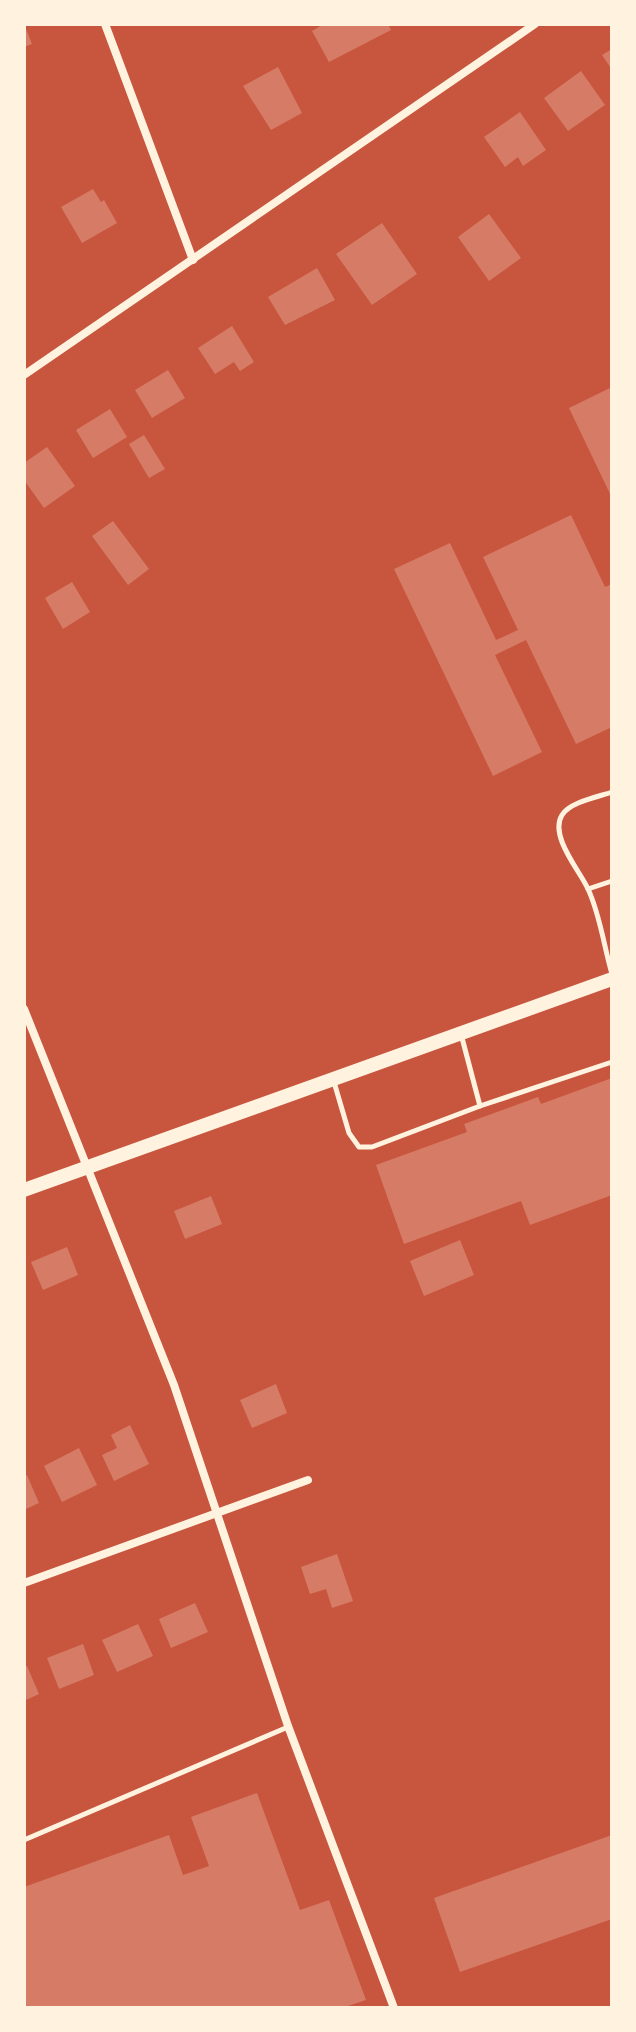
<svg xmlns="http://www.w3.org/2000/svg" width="636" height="2032" viewBox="0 0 636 2032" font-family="'Fira Sans Condensed',sans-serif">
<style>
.building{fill:#d67c66}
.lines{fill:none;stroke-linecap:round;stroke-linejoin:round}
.service{stroke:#fff3e0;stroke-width:5}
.minor{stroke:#fff3e0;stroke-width:8}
.tertiary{stroke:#fff3e0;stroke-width:14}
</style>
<rect width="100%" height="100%" fill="#c8553d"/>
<!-- building -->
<g class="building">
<polygon points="24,24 32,44 24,47"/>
<polygon points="324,24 388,24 391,30 329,62 312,31"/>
<polygon points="612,49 612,70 602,55"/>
<polygon points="278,67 302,113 271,130 243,86"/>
<polygon points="581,71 605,105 568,131 544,98"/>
<polygon points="520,112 546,150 523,166 518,157 505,167 484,137"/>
<polygon points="93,189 101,202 104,200 117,223 82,243 61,207"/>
<polygon points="489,214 521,258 489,281 458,237"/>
<polygon points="382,223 417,274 372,305 336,254"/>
<polygon points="317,268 335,300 285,325 268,297"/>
<polygon points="232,326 254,362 240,371 234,362 215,374 198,348"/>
<polygon points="168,370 185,398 152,418 135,390"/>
<polygon points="612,387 612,498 569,408"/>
<polygon points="110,409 127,437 93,458 76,430"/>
<polygon points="144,435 165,469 149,478 129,444"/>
<polygon points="47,447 75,486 44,508 24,480 24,463"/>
<polygon points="571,515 605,587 612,584 612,727 576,744 526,640 495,655 542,752 493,776 394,569 450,543 496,640 518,630 483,557"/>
<polygon points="113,521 149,569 128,585 92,536"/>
<polygon points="72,582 90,612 63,629 45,598"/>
<polygon points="612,1078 612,1195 530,1225 521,1201 404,1244 376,1165 467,1132 464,1124 538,1097 541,1104"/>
<polygon points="211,1196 222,1224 185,1239 174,1211"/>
<polygon points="460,1240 474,1275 424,1296 410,1261"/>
<polygon points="67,1247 78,1275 43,1290 31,1262"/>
<polygon points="276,1384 287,1413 252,1428 240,1400"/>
<polygon points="130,1425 149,1464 114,1481 102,1455 117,1448 111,1435"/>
<polygon points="79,1448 97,1485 62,1502 44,1466"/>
<polygon points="27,1475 39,1503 24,1510 24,1477"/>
<polygon points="337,1554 353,1601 332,1608 326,1589 310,1594 301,1567"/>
<polygon points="195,1603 208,1632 171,1648 159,1619"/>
<polygon points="138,1624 153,1656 117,1672 102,1640"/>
<polygon points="83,1644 94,1675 59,1689 47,1658"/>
<polygon points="27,1666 39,1694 24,1701 24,1667"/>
<polygon points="257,1793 300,1910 329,1900 366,2000 342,2008 24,2008 24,1887 169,1835 183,1875 209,1866 191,1817"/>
<polygon points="612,1835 612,1919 460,1972 434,1898"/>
</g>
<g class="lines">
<!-- service -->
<g class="service">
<path d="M 612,792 C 598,797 570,802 562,815 C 549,836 580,871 588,889 C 600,914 604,947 612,974"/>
<polyline points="588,889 612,881"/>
<polyline points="461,1034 480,1106 612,1062"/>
<polyline points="334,1082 349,1133 359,1147 372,1147 480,1106"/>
<polyline points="24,1840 288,1727"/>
</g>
<!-- minor -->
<g class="minor">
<polyline points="105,24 193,260"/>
<polyline points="24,375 535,24"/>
<polyline points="24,1009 174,1385 288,1726 394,2008"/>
<polyline points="24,1583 308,1480"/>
</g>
<!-- tertiary -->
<polyline class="tertiary" points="24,1190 612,979"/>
</g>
<!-- border -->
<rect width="636" height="2032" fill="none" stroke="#fff3e0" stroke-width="52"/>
</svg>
